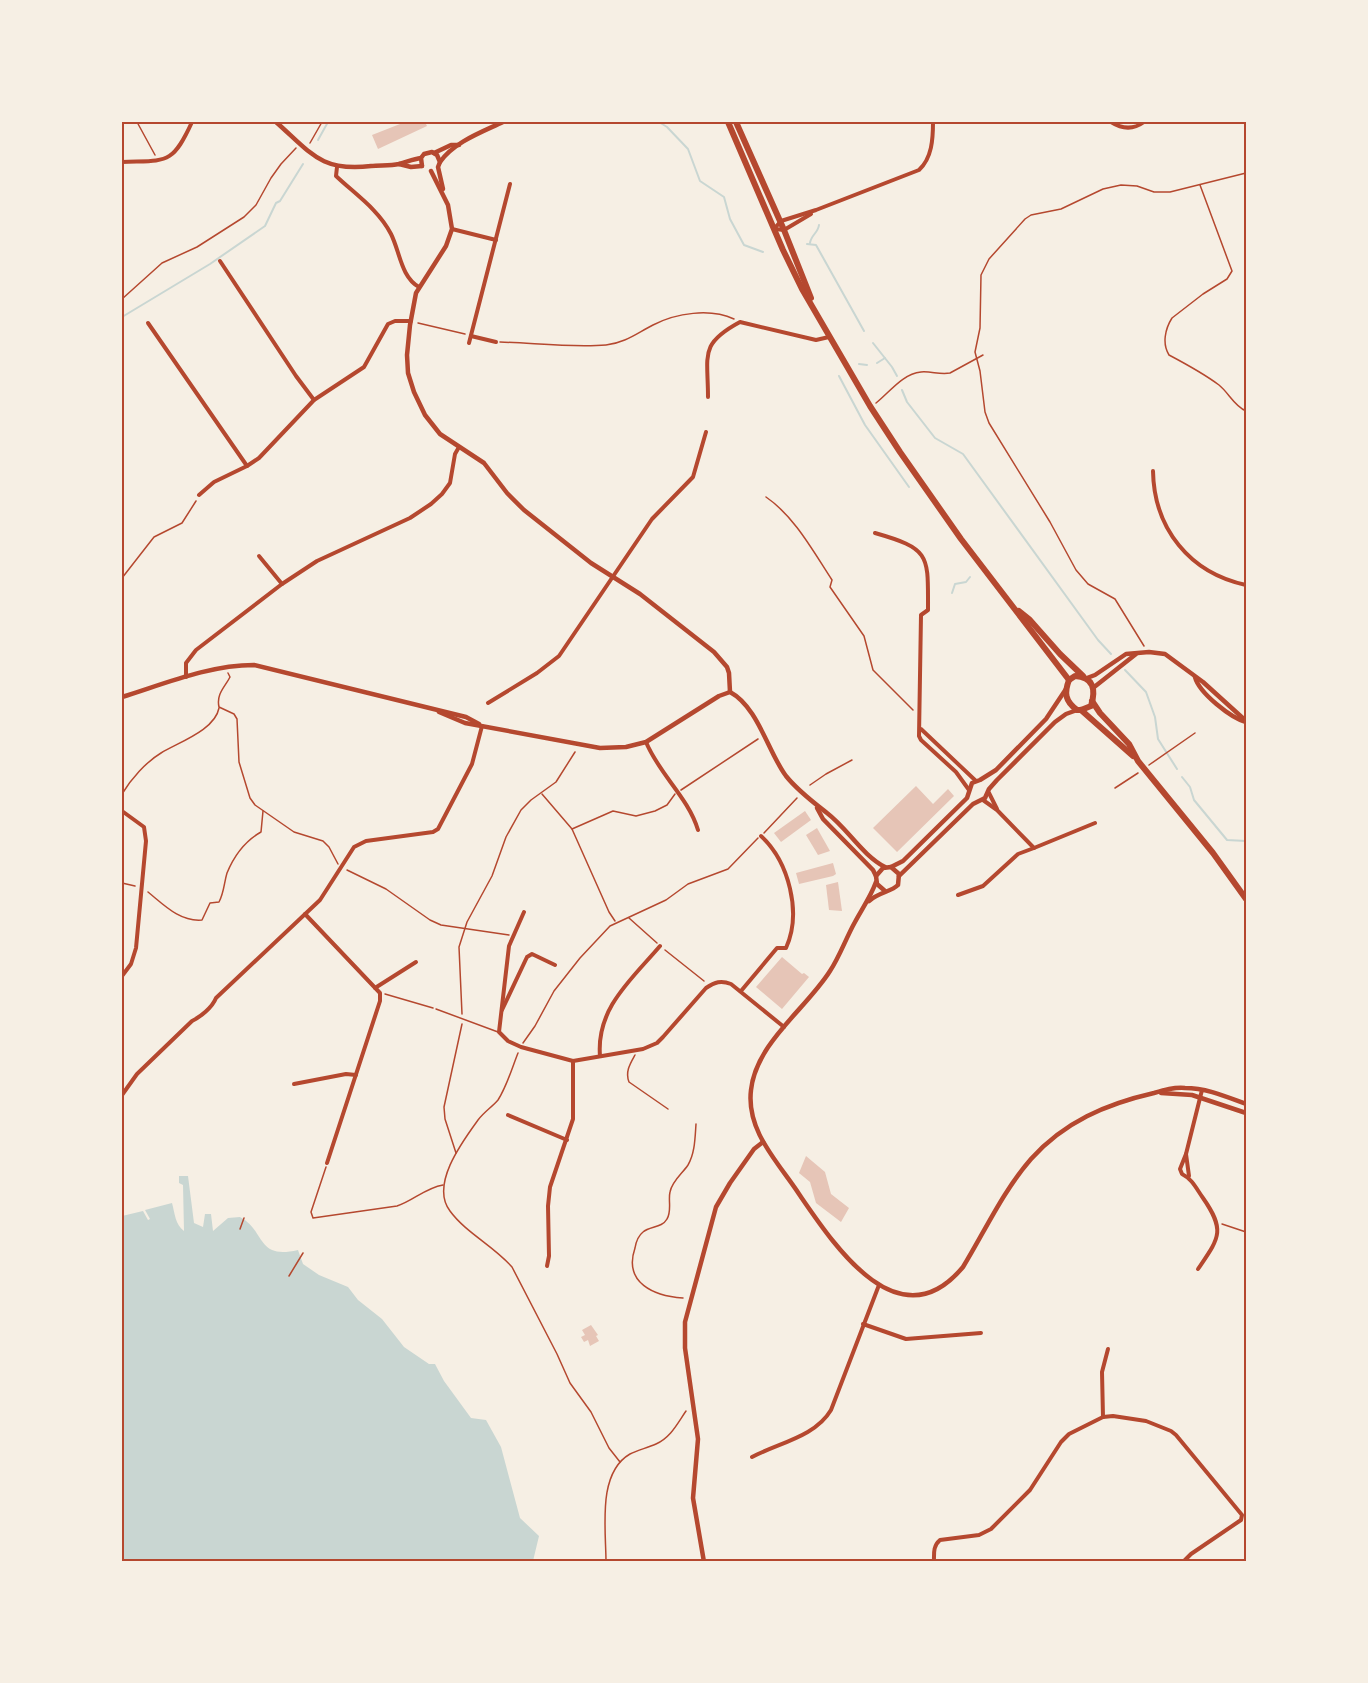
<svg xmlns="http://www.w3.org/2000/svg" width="1368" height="1683" viewBox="0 0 1368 1683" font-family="Figtree,sans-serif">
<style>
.water{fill:#c9d6d2}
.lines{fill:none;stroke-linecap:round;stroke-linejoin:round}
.stream{stroke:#c9d6d2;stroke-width:2}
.building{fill:#e6c5b7}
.path{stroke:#b5482f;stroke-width:1.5}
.service{stroke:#b5482f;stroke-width:1.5}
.minor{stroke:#b5482f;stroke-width:4}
.tertiary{stroke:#b5482f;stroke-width:4.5}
.primary{stroke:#b5482f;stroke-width:6}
.neatline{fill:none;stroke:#b5482f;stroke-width:2}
</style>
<rect width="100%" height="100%" fill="#f6efe4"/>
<!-- water -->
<path class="water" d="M 179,1176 L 188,1176 L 194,1223 L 203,1227 L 205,1214 L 211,1214 L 213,1231 L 228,1218 L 240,1217 C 266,1231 256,1260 298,1250 L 303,1264 L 319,1275 L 348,1287 L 358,1300 L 382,1319 L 404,1347 L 429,1364 L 435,1364 L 444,1381 L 471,1418 L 486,1420 L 501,1447 L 520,1518 L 539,1536 L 533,1561 L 122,1561 L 122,1216 L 143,1211 L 148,1220 L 150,1219 L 145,1210 L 172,1203 C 175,1214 175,1224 184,1231 L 183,1185 L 179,1183 Z"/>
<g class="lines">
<!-- stream -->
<g class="stream">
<polyline points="659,122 667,127 688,149 700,181 724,197 730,219 744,245 763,252"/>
<polyline points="318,140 328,122"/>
<path d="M 810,243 C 811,235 818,233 819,225"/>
<polyline points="807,244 816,245 864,331"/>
<polyline points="122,317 210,264 265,226 276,203 280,201 303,164"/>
<polyline points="873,343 892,367 897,376"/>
<polyline points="877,363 885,358"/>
<polyline points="859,364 867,365"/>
<polyline points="839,376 865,425 909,487"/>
<polyline points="902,390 907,402 935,438 963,454 1098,640 1111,654"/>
<polyline points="952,593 955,584 966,582 970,577"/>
<polyline points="1125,670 1146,692 1155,717 1158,739 1177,769"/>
<polyline points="1182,777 1190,787 1194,800 1227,840 1246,841"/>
</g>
</g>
<!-- building -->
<g class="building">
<polygon points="399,122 425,122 427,126 378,149 372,135 400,124"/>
<polygon points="916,786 933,804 948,789 954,796 897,852 873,828"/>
<polygon points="805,811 811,820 781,842 774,833"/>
<polygon points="817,828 830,851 818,855 806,835"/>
<polygon points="833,863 836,874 833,876 799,884 796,873"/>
<polygon points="838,882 842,911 829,910 826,885"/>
<polygon points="782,957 802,974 804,973 809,977 782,1009 756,987"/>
<polygon points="806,1156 825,1172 831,1194 849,1208 841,1222 816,1203 810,1182 799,1173"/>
<polygon points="591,1325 598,1335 596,1336 599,1341 590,1346 588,1340 584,1342 581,1337 585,1335 582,1330"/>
</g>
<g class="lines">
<!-- path -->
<g class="path">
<polyline points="137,122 155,155"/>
<polyline points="310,143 322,122"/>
<path d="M 1200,185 L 1232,271 L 1227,279 L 1203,294 L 1172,318 C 1165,329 1162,344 1169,355 C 1186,364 1203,373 1219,385 C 1229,393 1234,406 1246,411"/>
<polyline points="122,299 162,263 197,247 244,217 256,205 271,178 281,164 296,148"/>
<polyline points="418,323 465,334"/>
<path d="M 500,342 C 534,343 573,348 606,345 C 625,343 637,333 653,325 C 676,313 710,308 734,319"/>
<path d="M 876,403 C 890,392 902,374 921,372 C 931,371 940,375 950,373 L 983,355"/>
<path d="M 766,497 C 794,516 813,551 832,580 L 830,587 L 864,636 L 873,670 L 913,710"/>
<polyline points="122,578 154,537 182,523 196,501"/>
<polyline points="1144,646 1115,599 1088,584 1076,570 1050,522 989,423 985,412 980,371 975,352 980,328 981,275 989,259 1025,219 1031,215 1061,209 1103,189 1121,185 1137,186 1154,192 1170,192 1246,173"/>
<path d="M 228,673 L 230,677 C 225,687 216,694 219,707 L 234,714 L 237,719 L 239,762 L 250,798 L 255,805 L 294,832 L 323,841 L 329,847 L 338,864"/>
<polyline points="1149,765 1195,733"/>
<polyline points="810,785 826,774 852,760"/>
<polyline points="1115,788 1138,773"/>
<polyline points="681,790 758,739"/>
<path d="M 122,794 C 131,779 146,762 161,753 C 179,742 215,730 219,708"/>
<polyline points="542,794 572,829 609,912 615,921"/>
<polyline points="572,829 613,811 636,816 655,811 667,805 675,794"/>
<polyline points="764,833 797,798"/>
<polyline points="347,870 386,889 430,920 441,925 509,935"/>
<polyline points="122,883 135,886"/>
<path d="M 148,892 C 164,905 180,922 202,920 L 210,903 L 219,902 C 224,893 224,883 227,873 C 234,856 245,841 261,832 L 263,811"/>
<polyline points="629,918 657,943"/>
<polyline points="665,950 704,981"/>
<polyline points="385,994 433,1008"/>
<polyline points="462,1014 459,947 467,922 492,876 506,837 521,810 531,800 556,782 575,752"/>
<polyline points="523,1043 535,1026 554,991 580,958 610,926 666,900 688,884 728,869 758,838"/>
<path d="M 518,1053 C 512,1068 507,1086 498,1100 C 492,1107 484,1112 478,1120 C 462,1142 430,1185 450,1211 C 466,1233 494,1246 512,1267 L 557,1354 L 570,1383 L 591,1412 L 609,1448 L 620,1462"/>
<path d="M 635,1055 C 630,1064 625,1072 629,1082 L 668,1109"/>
<polyline points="456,1153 445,1119 444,1107 462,1024"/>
<path d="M 326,1167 L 311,1212 L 313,1218 L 397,1206 C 413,1201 425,1188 443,1185"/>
<polyline points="1222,1224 1246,1232"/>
<polyline points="240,1229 244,1218"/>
<polyline points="289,1276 303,1253"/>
<path d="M 683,1298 C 654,1296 623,1283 635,1248 C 636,1242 638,1236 643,1232 C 650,1226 662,1228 667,1219 C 672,1211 668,1200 670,1192 C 672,1181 682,1174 688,1165 C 695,1153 695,1138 696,1124"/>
<path d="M 606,1562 C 606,1529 597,1473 630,1454 C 638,1450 647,1448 656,1444 C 671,1437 677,1424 686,1411"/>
</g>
<!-- service -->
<polyline class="service" points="436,1009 498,1032"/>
<!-- minor -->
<g class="minor">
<path d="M 1111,122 C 1122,129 1133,130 1144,122"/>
<path d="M 122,162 C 166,160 172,166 192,122"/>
<path d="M 337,167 L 336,176 C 355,194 379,210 391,234 C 400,252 401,277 419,287"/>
<polyline points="452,229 496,240"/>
<path d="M 774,229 L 781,221 L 816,210 L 919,170 C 932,158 933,139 933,122"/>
<polyline points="775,229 784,230 811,214"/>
<polyline points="220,261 296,376 314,400"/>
<polyline points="148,323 247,466"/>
<polyline points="471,336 496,342"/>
<polyline points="469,343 510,184"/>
<path d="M 708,397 C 708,355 699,344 740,322 L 816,340 L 829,337"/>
<path d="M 1153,471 C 1154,529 1190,573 1246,585"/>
<polyline points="199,495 214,482 247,466 259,458 314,400 364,367 388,324 395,321 411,321"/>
<path d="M 875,533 C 931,549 928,555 928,610 L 921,615 L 919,736 L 921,740 L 956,772 L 969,790"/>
<polyline points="259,556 282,584"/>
<polyline points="186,677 186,663 196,650 282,584 317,561 410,518 431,504 442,494 450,483 455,454 459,447"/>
<polyline points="488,703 537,673 559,656 652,519 693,477 706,432"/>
<polyline points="921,729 976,781"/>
<path d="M 646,742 C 659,774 688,797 698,830"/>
<polyline points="989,793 997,809"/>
<polyline points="983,800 997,810 1034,848 1095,823"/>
<polyline points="122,811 144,827 146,841 136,948 131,964 122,976"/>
<polyline points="958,895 983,886 1018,854 1034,848"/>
<path d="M 524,912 L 509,946 L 499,1032 L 508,1041 L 521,1047 L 573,1061 L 643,1049 L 657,1043 L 663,1037 L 706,988 C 715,982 721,980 731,984 L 784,1027"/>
<polyline points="305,914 380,993 380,1001 327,1163"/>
<polyline points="375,988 416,962"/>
<path d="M 741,991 L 777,948 L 786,948 C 802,913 789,862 761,836"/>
<polyline points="502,1010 527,957 532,954 555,965"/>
<path d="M 600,1056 C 596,1008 632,979 660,946"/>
<polyline points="294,1084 346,1074 356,1075"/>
<path d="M 122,1095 L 137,1074 L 192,1021 C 200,1017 212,1008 216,998 L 320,900 L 354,847 L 366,841 L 433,832 L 438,829 L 472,764 L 482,726"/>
<polyline points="508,1115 567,1140"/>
<polyline points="1186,1154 1189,1176"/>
<polyline points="547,1266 549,1256 548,1206 550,1187 573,1119 573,1061"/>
<path d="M 1198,1269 C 1219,1238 1226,1231 1203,1198 C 1196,1188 1192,1179 1182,1174 L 1180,1169 L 1186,1154 L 1202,1090"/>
<polyline points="863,1324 906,1339 981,1333"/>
<polyline points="1103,1417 1102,1372 1108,1349"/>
<path d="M 752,1457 C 778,1443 815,1437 831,1410 L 879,1285"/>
<path d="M 934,1562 C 934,1553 933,1546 940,1540 L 979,1535 L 991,1529 L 1030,1490 L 1061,1442 L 1069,1434 L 1103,1417 L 1113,1416 L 1146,1421 L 1171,1431 L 1176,1435 L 1242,1515 L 1241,1520 L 1191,1554 L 1183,1562"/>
</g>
<!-- tertiary -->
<g class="tertiary">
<path d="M 276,122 C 311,153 321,172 371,166 C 380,165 390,166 399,164 C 407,162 413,159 421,158"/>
<polyline points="434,153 451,145 459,145"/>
<path d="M 440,162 C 454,142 482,132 503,122"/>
<polyline points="399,164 411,167 422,166"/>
<polyline points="422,166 421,158 424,154 432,152 437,155 440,162 438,167 443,189"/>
<polyline points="431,171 448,205 452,229 446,246 416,293 410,325 407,355 408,373 414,392 425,415 440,434 484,463 507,493 524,510 591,563 640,594 714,652 727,667 729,673 730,692"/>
<path d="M 1195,677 C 1199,693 1231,718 1246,722"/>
<polyline points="1087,678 1095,675 1126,654 1149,652 1165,654 1203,682 1246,721"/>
<polyline points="1093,688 1136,654"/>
<path d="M 122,697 C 164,684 209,665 254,665 L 466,717 L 479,724"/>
<path d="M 439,712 L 465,723 L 600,748 L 626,747 L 646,742 L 719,696 L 730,692 C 758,707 768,752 786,776 C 798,791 813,802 827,813 C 848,829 862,855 885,867"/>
<polyline points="817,808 823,819 873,870 876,876"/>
<polyline points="891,867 903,861 967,798 972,783 980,780 996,770 1046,719 1066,689"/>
<polyline points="899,876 973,804 985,798 989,789 997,780 1055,722 1066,714 1077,710"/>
<path d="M 876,882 C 871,896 862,909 855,922 C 846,938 840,956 830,971 C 806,1009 756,1043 751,1090 C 746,1131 778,1162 799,1194 C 834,1245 899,1344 963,1267 C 985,1231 1003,1191 1031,1159 C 1064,1122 1106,1104 1154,1093 C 1164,1090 1174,1087 1185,1088 C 1207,1088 1227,1097 1246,1104"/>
<path d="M 869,901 C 879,892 891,892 898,885 L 899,874 L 891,867 L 883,868 L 876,876 L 877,884 L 885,891"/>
<polyline points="1161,1093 1192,1095 1246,1113"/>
<polyline points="704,1562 693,1498 698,1439 685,1348 685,1322 716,1207 730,1183 754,1149 763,1142"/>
</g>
<!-- primary -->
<g class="primary">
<polyline points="728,122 783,250 802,289 870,406 900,452 961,539 1069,680"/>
<polyline points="736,122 784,230 811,298"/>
<polyline points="1019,611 1029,619 1060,654 1083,676"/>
<path d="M 1075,676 C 1094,677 1096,690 1091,706 L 1081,710 L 1077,710 C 1065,701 1064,693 1069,680 Z"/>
<polyline points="1092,701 1100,713 1129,744 1138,761 1213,853 1246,899"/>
<polyline points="1081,710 1133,756"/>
</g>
</g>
<!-- border -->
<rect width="1368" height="1683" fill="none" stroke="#f6efe4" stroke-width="246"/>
<rect x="123" y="123" width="1122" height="1437" class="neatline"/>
</svg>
